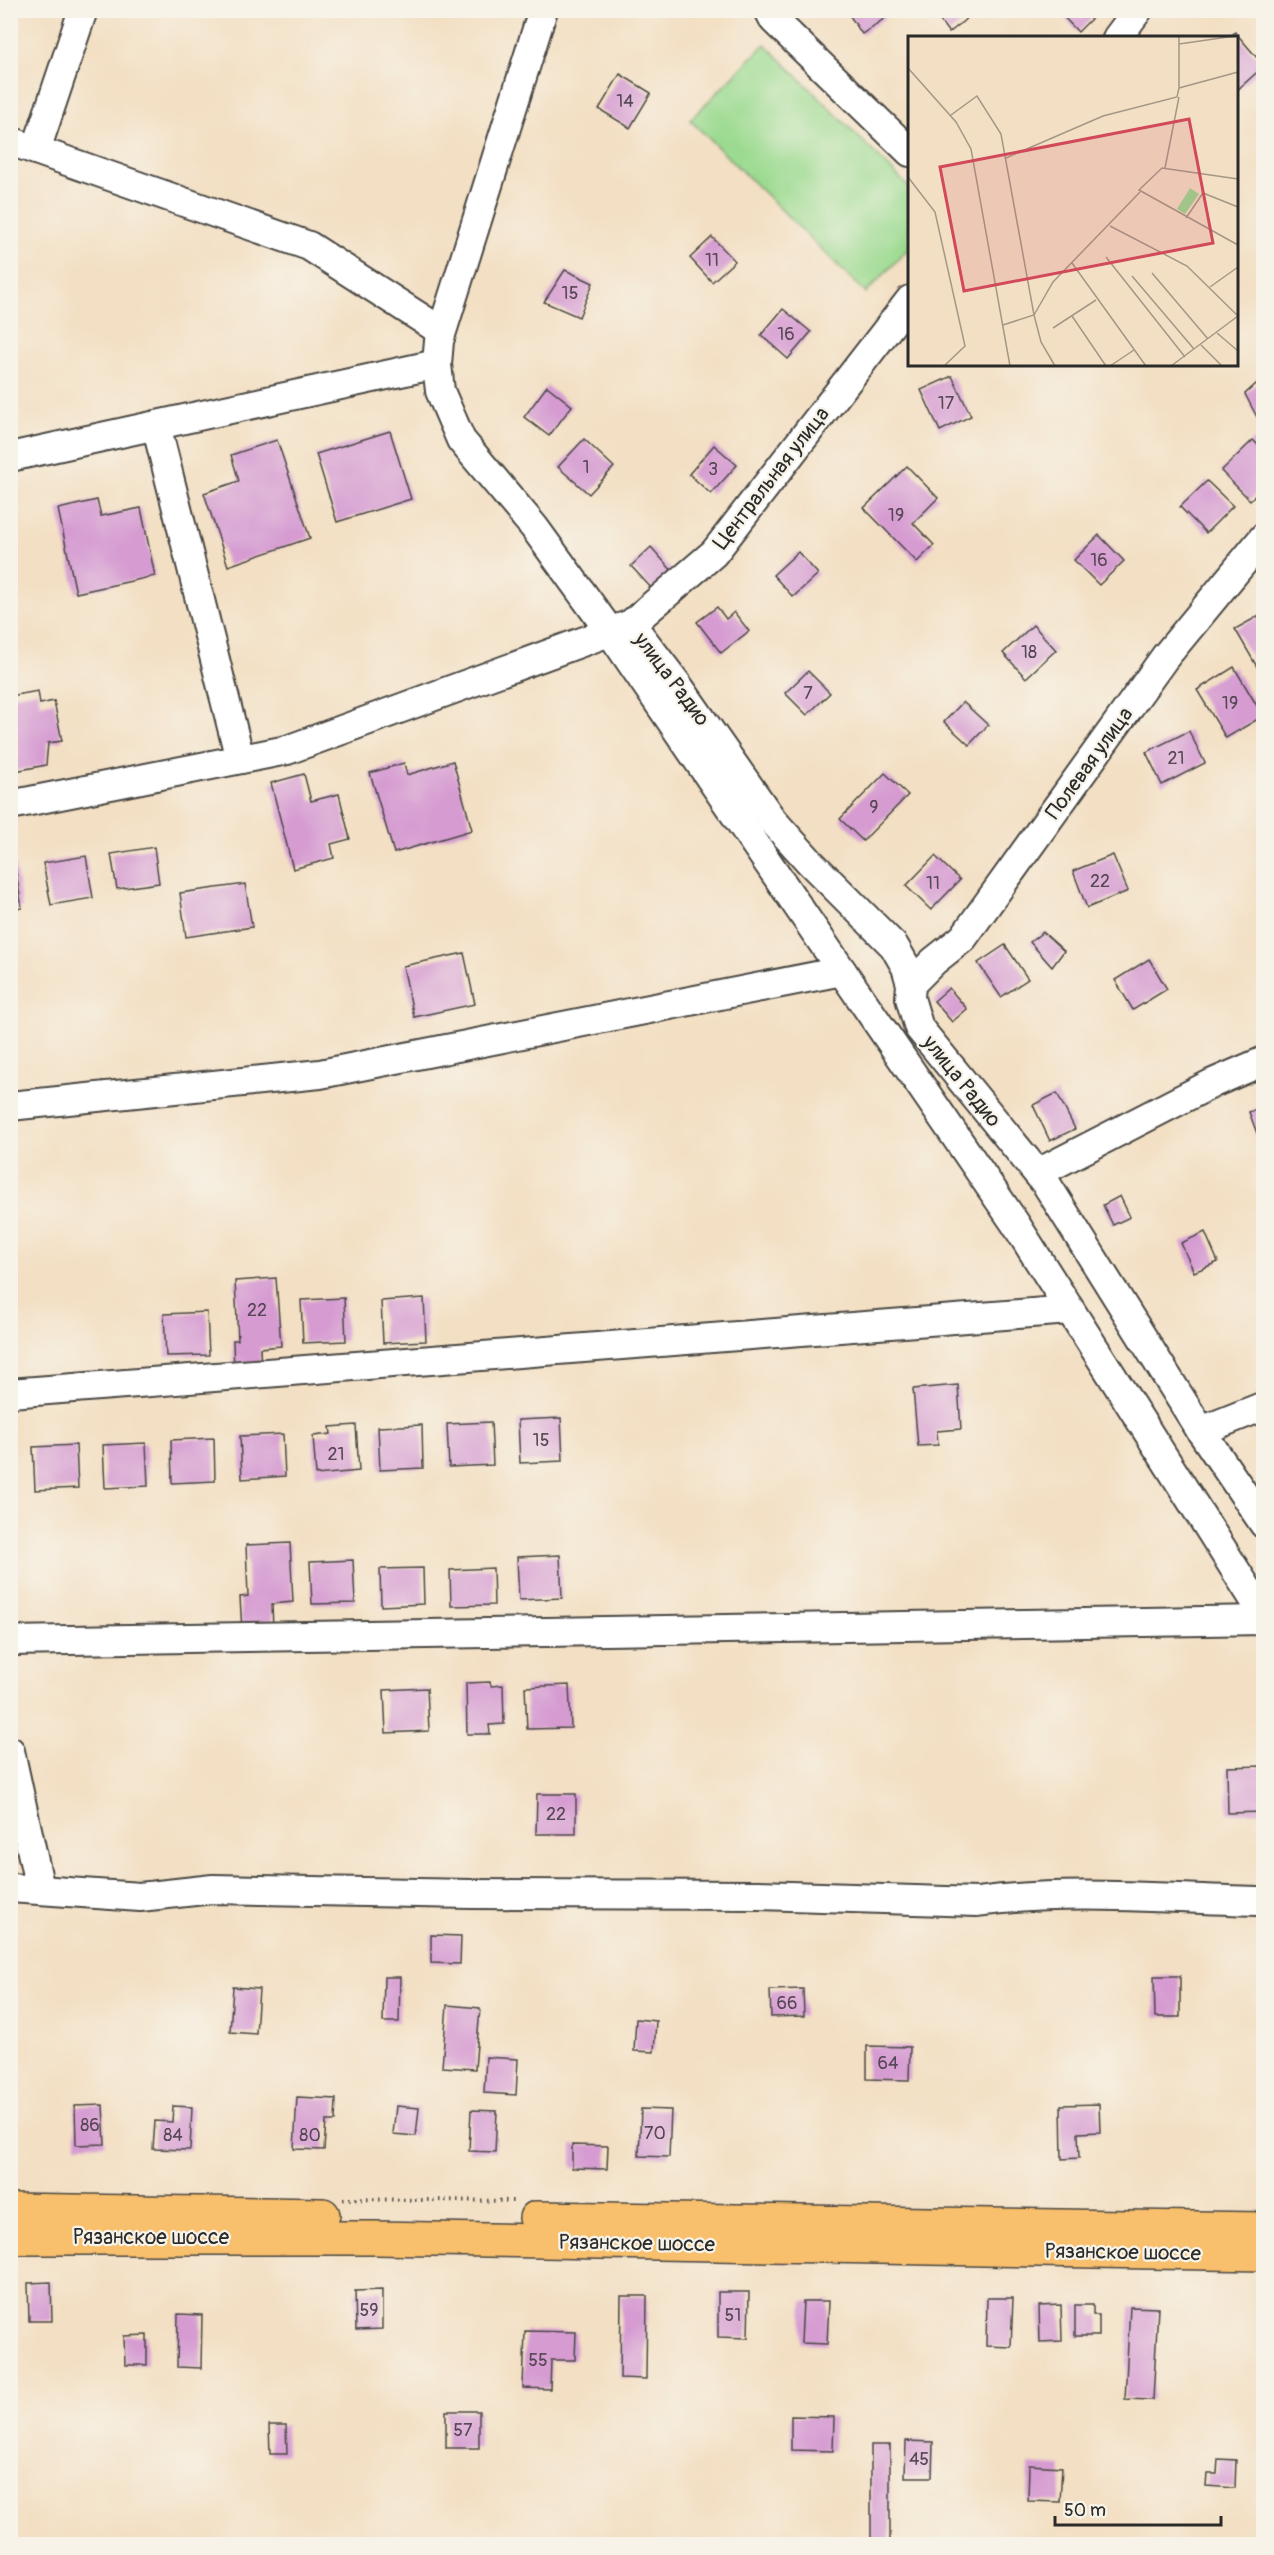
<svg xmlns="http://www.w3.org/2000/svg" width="1274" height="2555" viewBox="0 0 1274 2555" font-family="Pangolin,sans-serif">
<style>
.grass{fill:#9bda90;stroke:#63825e;stroke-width:1.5}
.building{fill:#d69cd2}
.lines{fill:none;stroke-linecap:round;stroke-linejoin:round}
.minor-casing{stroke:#494642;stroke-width:32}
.major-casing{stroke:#494642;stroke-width:36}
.path{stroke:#494642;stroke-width:4;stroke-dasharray:1.5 4.5;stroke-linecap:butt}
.minor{stroke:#fff;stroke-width:28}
.major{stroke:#f8bf6c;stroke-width:33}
.labels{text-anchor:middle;stroke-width:4.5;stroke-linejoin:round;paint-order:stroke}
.number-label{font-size:18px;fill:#564755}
.street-label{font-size:21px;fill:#2b2b2b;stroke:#f7f3e8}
.inset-road{fill:none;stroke:#a39786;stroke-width:1.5}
.view{fill:#d1495b;fill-opacity:0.15;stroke:#d1495b;stroke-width:3}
.inset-edge{fill:none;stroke:#2b2b2b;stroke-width:3}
</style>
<rect width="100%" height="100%" fill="#f7f3e8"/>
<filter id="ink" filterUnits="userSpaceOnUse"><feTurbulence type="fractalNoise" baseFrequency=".0167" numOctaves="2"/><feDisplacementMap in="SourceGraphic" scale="12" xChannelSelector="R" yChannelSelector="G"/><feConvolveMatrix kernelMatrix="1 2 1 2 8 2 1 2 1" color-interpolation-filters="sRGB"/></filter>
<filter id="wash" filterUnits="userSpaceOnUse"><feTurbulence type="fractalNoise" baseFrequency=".008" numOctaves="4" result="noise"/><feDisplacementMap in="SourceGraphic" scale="24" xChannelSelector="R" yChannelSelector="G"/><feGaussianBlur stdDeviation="1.35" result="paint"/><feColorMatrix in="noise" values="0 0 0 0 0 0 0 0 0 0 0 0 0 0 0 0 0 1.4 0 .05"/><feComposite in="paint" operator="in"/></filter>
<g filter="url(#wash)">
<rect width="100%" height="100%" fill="#f3dfc3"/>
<!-- grass -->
<polygon class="grass" points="765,44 909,187 909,248 866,293 690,120"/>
<g id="blocks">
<!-- building -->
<g class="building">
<polygon points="846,10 879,10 885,18 862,34"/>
<polygon points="932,10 977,10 949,33"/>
<polygon points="1057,10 1093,10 1096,14 1078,32"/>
<polygon points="1235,32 1264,66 1236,91 1236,38 1229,38"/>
<polygon points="620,74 651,93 630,128 599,109"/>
<polygon points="712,237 735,261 712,282 690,258"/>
<polygon points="565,270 593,283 579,317 544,302"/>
<polygon points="783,309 811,332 788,359 761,335"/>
<polygon points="952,376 971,416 940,431 921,390"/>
<polygon points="1256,384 1264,392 1264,418 1259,421 1245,394"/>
<polygon points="547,386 572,406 549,436 524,417"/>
<polygon points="390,431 411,499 337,522 316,454"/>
<polygon points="584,439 614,467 589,494 558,467"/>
<polygon points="277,440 310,538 228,566 204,493 239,481 231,455"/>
<polygon points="1253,440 1264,451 1264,487 1250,500 1221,471"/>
<polygon points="714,445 737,465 711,494 689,474"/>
<polygon points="907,466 938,498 913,523 934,545 917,562 864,508"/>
<polygon points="1207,481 1233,506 1206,533 1180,507"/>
<polygon points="97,500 101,516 141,508 155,576 76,593 58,509"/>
<polygon points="1099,535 1124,561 1099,585 1074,560"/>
<polygon points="651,547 673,572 653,590 631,566"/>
<polygon points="798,552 818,574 793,597 773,575"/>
<polygon points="717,607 726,619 734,612 749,631 721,653 697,622"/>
<polygon points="1264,613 1264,679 1235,629"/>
<polygon points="1033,625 1056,650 1026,678 1003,653"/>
<polygon points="1234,667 1263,716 1226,738 1197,690"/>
<polygon points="808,671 830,693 807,715 785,693"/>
<polygon points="38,691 40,704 54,701 62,741 48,743 46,765 10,772 10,696"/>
<polygon points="963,702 988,725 969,745 944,722"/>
<polygon points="1189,731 1205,763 1162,785 1146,752"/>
<polygon points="453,761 472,830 394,853 370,773 404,763 407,775"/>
<polygon points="885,773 908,795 863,841 840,819"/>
<polygon points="304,774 311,801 339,794 350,839 331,844 334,858 293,869 271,783"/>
<polygon points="154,847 159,883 117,889 111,854"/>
<polygon points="1113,855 1128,891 1087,908 1073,871"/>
<polygon points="86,856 93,898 51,905 43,863"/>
<polygon points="935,856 960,880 931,910 906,886"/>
<polygon points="10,866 15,866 22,908 10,910"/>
<polygon points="245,884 252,927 186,937 180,893"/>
<polygon points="1043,932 1064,951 1052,967 1030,942"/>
<polygon points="1005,945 1028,979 1001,997 978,963"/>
<polygon points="464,953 475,1004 414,1017 403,966"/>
<polygon points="1149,959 1167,989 1133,1010 1115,980"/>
<polygon points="949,988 967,1009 952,1022 934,1001"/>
<polygon points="1057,1093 1075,1129 1050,1141 1033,1105"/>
<polygon points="1264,1106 1264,1134 1258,1136 1249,1112"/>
<polygon points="1120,1196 1130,1217 1113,1225 1103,1205"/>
<polygon points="1205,1232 1218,1262 1194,1272 1181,1243"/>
<polygon points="276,1278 281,1346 260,1348 261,1370 234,1371 233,1340 238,1340 235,1281"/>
<polygon points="344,1298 346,1341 303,1343 301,1300"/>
<polygon points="424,1298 426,1341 383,1343 381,1301"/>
<polygon points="207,1312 209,1355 166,1356 164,1314"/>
<polygon points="958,1385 961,1429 937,1431 938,1445 918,1446 913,1389"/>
<polygon points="561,1418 563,1461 520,1463 518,1420"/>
<polygon points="491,1422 493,1465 449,1467 447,1424"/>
<polygon points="356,1425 359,1471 316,1475 313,1436 331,1434 330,1427"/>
<polygon points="422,1425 423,1468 380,1470 378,1427"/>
<polygon points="283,1434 285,1476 242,1479 240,1436"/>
<polygon points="214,1438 215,1481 172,1483 171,1440"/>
<polygon points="146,1443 148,1486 105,1488 103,1445"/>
<polygon points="76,1445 78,1488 35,1490 33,1447"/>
<polygon points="290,1543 293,1602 272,1604 273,1629 242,1631 240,1597 248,1596 246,1545"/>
<polygon points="560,1555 562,1598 519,1600 517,1557"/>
<polygon points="353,1560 355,1603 312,1604 310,1562"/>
<polygon points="423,1568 424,1604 381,1606 380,1569"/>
<polygon points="493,1568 494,1605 451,1606 450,1570"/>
<polygon points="490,1682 491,1686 503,1685 504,1724 489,1725 490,1734 467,1734 466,1683"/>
<polygon points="569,1685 571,1728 527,1729 525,1687"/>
<polygon points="427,1688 429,1731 386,1733 384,1690"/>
<polygon points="1264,1766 1264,1812 1228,1813 1227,1767"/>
<polygon points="537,1794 576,1794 576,1834 536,1834"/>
<polygon points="431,1935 461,1936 460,1964 431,1963"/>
<polygon points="1154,1976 1180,1976 1180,2017 1155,2017"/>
<polygon points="384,1977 400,1977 399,2022 383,2022"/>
<polygon points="233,1987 259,1989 256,2034 230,2032"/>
<polygon points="803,1989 804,2016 771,2017 770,1990"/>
<polygon points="447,2005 480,2008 475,2069 442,2067"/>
<polygon points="636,2019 656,2021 654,2052 634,2051"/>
<polygon points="867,2046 910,2047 909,2080 867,2079"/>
<polygon points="486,2057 518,2059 516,2095 484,2093"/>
<polygon points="297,2097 336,2099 335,2121 326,2121 324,2150 294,2149"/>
<polygon points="1099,2104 1100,2132 1078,2133 1079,2158 1062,2159 1061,2105"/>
<polygon points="103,2105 105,2144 76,2145 75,2106"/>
<polygon points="173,2106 192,2107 190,2150 153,2149 155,2121 172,2122"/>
<polygon points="396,2106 419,2108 416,2136 393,2134"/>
<polygon points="641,2109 671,2110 669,2157 639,2156"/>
<polygon points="471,2110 497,2111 495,2152 469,2151"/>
<polygon points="572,2145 608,2146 607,2169 572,2168"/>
<polygon points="51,2282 52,2321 29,2321 28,2283"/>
<polygon points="382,2290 382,2329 356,2330 355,2291"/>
<polygon points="718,2292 749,2292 748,2338 718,2337"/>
<polygon points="621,2296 647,2296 646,2379 620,2378"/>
<polygon points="987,2298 1013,2298 1011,2347 986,2346"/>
<polygon points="803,2301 829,2301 827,2344 801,2343"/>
<polygon points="1061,2305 1062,2341 1040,2342 1039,2306"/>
<polygon points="1075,2305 1093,2305 1093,2315 1099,2315 1099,2336 1075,2336"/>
<polygon points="1130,2307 1158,2308 1153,2400 1125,2399"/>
<polygon points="178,2314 202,2315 201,2368 177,2367"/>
<polygon points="525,2331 576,2332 575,2360 551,2360 550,2389 523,2388"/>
<polygon points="147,2335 147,2365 125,2365 124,2336"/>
<rect x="446" y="2411" width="33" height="37"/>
<polygon points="791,2416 834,2417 833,2451 791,2450"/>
<polygon points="269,2425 286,2425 287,2454 270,2454"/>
<polygon points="906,2441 933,2442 932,2477 905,2477"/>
<rect x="871" y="2445" width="19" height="99"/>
<polygon points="1218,2459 1236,2460 1235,2488 1206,2486 1207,2474 1217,2474"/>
<polygon points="1029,2465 1062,2467 1060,2502 1028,2501"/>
</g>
</g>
</g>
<g filter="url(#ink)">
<use href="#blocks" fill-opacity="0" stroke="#494642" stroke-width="1.5"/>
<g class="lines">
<!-- minor casing -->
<g class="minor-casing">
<g id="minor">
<polyline points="543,10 439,341 437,364 440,391 461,440 534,527 611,633 842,971 1015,1223 1264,1615"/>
<polyline points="769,10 774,20 910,152"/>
<polyline points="1117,38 1138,10"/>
<polyline points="10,141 309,246 441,331"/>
<polyline points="36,150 83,10"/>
<polyline points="156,425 240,759"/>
<polyline points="10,457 437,364"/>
<polyline points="631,624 677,684 773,821 810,862 894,946 906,967 911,984 910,998 919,1028 1047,1185 1201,1431 1264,1524"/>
<polyline points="10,805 287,750 631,624 714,553 910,300"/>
<polyline points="911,984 934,961 963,938 1165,657 1264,537"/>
<polyline points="10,1106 320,1074 842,971"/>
<polyline points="1038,1173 1213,1083 1264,1061"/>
<polyline points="10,1393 1070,1310"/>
<polyline points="1201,1431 1264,1406"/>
<polyline points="10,1641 1264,1620"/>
<polyline points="10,1751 40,1889"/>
<path d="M 10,1888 L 140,1897 L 213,1889 L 471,1894 L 759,1895 L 977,1902 C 1071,1889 1169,1899 1264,1901"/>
</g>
</g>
<!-- major casing -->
<g class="major-casing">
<g id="major">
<polyline points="10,2210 323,2215"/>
<polyline points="536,2218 1264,2229"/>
<polyline points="10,2238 376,2238 1264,2254"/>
</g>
</g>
<!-- path -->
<polyline class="path" points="343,2199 516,2201"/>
<!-- minor -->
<use href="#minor" class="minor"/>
<!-- major -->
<use href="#major" class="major"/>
</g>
</g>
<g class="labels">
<!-- number labels -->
<g class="number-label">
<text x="625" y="107">14</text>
<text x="712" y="266">11</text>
<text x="570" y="299">15</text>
<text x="786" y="340">16</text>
<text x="946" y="409">17</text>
<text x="586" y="473">1</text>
<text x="713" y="475">3</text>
<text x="896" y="521">19</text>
<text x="1099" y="566">16</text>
<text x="1029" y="658">18</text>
<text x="808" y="699">7</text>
<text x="1230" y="709">19</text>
<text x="1176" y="764">21</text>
<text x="874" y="813">9</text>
<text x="1100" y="887">22</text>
<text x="933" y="889">11</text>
<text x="257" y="1316">22</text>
<text x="541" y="1446">15</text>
<text x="336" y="1460">21</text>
<text x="556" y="1820">22</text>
<text x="787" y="2009">66</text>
<text x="888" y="2069">64</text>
<text x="90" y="2131">86</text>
<text x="655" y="2139">70</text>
<text x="173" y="2141">84</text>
<text x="310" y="2141">80</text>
<text x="369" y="2316">59</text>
<text x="733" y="2321">51</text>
<text x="538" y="2366">55</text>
<text x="463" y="2436">57</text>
<text x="919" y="2465">45</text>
</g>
<!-- street labels -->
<g class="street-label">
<text transform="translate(771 478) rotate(-52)" y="7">Центральная улица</text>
<text transform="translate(672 679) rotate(53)" y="7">улица Радио</text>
<text transform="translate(1089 763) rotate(-54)" y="7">Полевая улица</text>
<text transform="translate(962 1081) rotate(51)" y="7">улица Радио</text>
<text x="151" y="2244">Рязанское шоссе</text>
<text transform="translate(637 2243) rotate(1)" y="7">Рязанское шоссе</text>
<text transform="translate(1123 2252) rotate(1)" y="7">Рязанское шоссе</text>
</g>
</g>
<!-- overview -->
<g transform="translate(908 36)">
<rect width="330" height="330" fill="#f3dfc3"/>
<path d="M 282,152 L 291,158 L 277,178 L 269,173 Z" fill="#9bda90"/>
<path class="inset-road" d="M 271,0 L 271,52 L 330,36M 271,8 L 327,0M 0,32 L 48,86 L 63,113 L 102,330M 43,79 L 69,60 L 93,98 L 126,279 L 133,306 L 147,330M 98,122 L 195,80 L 269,61 L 271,52M 257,132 L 271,61M 0,141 L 27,176 L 57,310 L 36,330M 330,143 L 254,132 L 231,154 L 330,209M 278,182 L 295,157 L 330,171M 202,190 L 279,230 L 330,280M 198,221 L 277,321M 164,227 L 238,330M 244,237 L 300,303M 224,240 L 286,313M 302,251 L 330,231M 164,280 L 198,330M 95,289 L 126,279 L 145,246 L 232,156M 145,292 L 188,264M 309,297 L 330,315M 293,309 L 314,330M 202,330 L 226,314M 263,330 L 330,280"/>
<path class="view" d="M 281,83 L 305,207 L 56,255 L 32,131 Z"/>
<rect width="330" height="330" class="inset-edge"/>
</g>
<!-- margin -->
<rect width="1274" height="2555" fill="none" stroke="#f7f3e8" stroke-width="36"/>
<!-- scale -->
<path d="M1055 2516v9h166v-9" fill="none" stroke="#2b2b2b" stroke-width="3"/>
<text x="1064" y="2516" font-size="18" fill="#2b2b2b" stroke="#f7f3e8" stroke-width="4.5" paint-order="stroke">50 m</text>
</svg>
